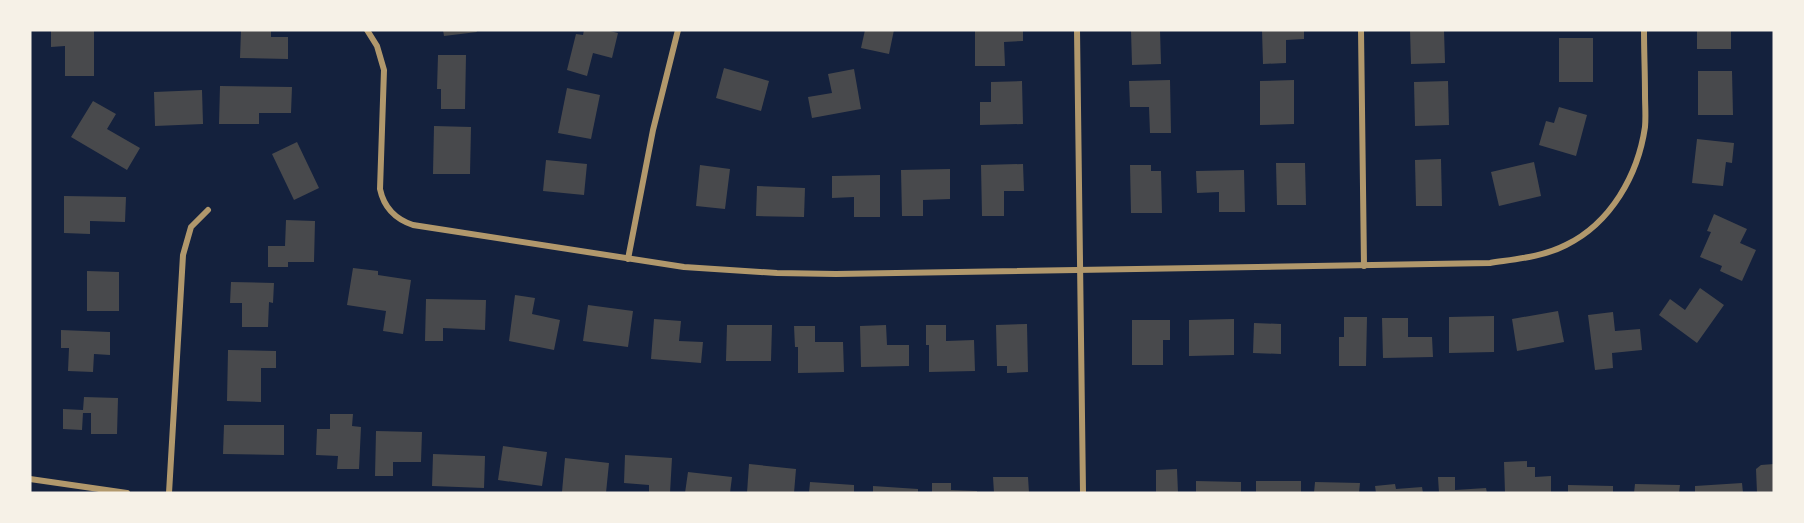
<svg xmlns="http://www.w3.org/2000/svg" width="1804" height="523" viewBox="0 0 1804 523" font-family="'Sofia Sans Condensed',sans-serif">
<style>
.building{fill:#48494c}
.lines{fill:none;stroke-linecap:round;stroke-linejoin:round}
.minor{stroke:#b1986c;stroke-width:6}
</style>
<rect width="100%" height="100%" fill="#14213d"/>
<!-- building -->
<g class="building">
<polygon points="51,30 94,30 94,76 65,76 65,46 51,47"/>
<polygon points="241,30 271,30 271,37 288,37 288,59 240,58"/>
<polygon points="443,30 476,30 477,32 444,36"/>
<polygon points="584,30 606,30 618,33 612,58 593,53 587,76 567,70 576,34 583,35"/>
<polygon points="865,30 894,30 889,54 861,48"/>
<polygon points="975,30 1023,30 1023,41 1004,42 1005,66 975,66"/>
<polygon points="1131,30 1160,30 1161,64 1132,65"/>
<polygon points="1262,30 1304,30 1304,39 1286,40 1286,63 1263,64"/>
<polygon points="1410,30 1444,30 1445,63 1411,64"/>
<rect x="1697" y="30" width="34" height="19"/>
<rect x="1559" y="38" width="34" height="44"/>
<polygon points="438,55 466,55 465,109 441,109 441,89 437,89"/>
<polygon points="724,68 769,81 761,111 716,98"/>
<polygon points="854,69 861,109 812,118 808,97 832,93 828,74"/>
<polygon points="1698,71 1732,71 1733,115 1698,115"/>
<polygon points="1170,80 1171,133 1150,133 1149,107 1130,107 1129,81"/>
<polygon points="1294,80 1294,124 1260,125 1260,81"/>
<polygon points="1022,81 1023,124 980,125 980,102 991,102 991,82"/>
<polygon points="1448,81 1449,125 1415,126 1414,82"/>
<polygon points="220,86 292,87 291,113 259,113 259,124 219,124"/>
<polygon points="567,88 600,95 591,139 558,133"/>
<polygon points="202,90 203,124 155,126 154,92"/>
<polygon points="93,101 116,114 107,129 140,148 127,170 71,137"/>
<polygon points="1559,107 1587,115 1576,156 1539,145 1546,121 1554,123"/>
<polygon points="434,126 471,127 470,174 433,174"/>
<polygon points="1697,139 1734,143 1732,163 1726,162 1723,186 1692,183"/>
<polygon points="297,142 319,188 294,200 272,154"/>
<polygon points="1441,159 1442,206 1416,206 1415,160"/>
<polygon points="546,160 587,164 584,195 543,191"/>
<polygon points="1534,162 1541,196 1499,206 1491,172"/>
<polygon points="1276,163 1305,163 1306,205 1277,205"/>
<polygon points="1023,164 1024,191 1004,191 1004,216 982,216 981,165"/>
<polygon points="700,165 730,169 725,209 696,206"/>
<polygon points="1130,165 1151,165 1151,171 1161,171 1162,213 1131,213"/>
<polygon points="950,169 950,199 923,200 923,216 902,216 901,170"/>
<polygon points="1244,170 1245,212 1219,212 1219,192 1197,193 1196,171"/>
<polygon points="880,175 880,217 854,217 854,197 832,198 832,176"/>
<polygon points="757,186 805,188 804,217 756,216"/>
<polygon points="64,196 126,197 125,222 90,221 90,234 64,233"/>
<polygon points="1714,214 1747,229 1740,243 1756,250 1742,281 1720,271 1722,266 1700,257 1711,232 1707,231"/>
<polygon points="286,220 315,221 314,262 288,262 288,267 268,267 268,246 285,246"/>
<polygon points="353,268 378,271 378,275 411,280 403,334 383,331 386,311 347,305"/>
<polygon points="87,271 119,272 119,311 87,311"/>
<polygon points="231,282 274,283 273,303 269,302 268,327 242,327 242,303 230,303"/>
<polygon points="1700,288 1724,305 1697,343 1659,315 1670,299 1685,310"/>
<polygon points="515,295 535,298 532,314 560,320 554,350 509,341"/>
<polygon points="426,299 486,300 485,330 443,328 443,341 425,341"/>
<polygon points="588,305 633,311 628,347 583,341"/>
<polygon points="1558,311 1564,342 1517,351 1512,319"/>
<polygon points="1613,312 1615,331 1640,329 1642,350 1612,353 1613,368 1595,370 1588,315"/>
<polygon points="1494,316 1494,352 1449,353 1449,317"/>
<polygon points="1344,317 1367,317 1366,366 1339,366 1339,337 1344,337"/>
<polygon points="1382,318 1408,318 1408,337 1432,337 1433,357 1383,358"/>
<polygon points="654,319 681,321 679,341 703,342 701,363 651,359"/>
<polygon points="1234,319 1234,355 1189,356 1189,320"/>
<polygon points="1132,320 1170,320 1170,340 1163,340 1163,365 1132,365"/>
<polygon points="1254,323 1281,324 1281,354 1253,353"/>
<polygon points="1027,324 1028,372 1007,373 1007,366 997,366 996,325"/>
<polygon points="727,325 772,325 771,361 726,361"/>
<polygon points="886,325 887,345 909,345 909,366 861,367 860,326"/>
<polygon points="926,325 946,325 946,341 974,340 975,371 929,372 929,345 926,345"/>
<polygon points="794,326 815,326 815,342 843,342 844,372 798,373 798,347 795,347"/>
<polygon points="61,330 110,332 110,355 94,354 93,372 68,371 69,348 61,348"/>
<polygon points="228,350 276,351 276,368 261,368 261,402 227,401"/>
<polygon points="84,397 118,398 117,434 91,434 91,413 83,413 82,430 63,429 63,409 83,410"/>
<polygon points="330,414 353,414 352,426 361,427 359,469 337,469 338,456 316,455 317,429 330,429"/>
<polygon points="224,425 284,425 284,455 223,454"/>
<polygon points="376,431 422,432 421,462 393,462 393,476 375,476"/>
<polygon points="503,446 547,452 542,486 498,480"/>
<polygon points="433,454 485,456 484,488 432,486"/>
<polygon points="625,455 672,458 670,493 649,493 649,485 624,483"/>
<polygon points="565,458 609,463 606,493 562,492"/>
<polygon points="1527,461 1527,467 1535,467 1535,477 1551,476 1551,493 1505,493 1504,462"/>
<polygon points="749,464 796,469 794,493 747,493"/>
<polygon points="1774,464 1774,493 1757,493 1756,469 1761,465"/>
<polygon points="1177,469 1178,493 1156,493 1156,470"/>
<polygon points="688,472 732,477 730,493 685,493"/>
<polygon points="993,477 1028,477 1029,493 994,493"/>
<polygon points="1438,477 1455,477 1455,490 1486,488 1487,493 1439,493"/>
<polygon points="1196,481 1241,482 1241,493 1196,493"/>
<rect x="1256" y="481" width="45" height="12"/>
<polygon points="810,482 854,485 854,493 809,493"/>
<polygon points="1315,482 1360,483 1359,493 1314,493"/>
<polygon points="932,483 951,483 951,490 977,491 977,493 932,493"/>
<polygon points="1742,483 1743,493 1695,493 1695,486"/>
<polygon points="1395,484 1396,489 1422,487 1423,493 1376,493 1375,486"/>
<polygon points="1635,484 1680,485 1679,493 1634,493"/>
<polygon points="1568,485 1613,486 1613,493 1568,493"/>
<polygon points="873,486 918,489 918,493 873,493"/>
</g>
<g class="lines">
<!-- minor -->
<g class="minor">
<path d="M 367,30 L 377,46 L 384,70 L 380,189 C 384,208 395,219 413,225 L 684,267 L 777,273 L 836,274 L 1490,263 C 1516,259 1543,257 1566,245 C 1611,223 1638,175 1645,127 C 1646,116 1645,105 1645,95 C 1645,73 1644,52 1644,30"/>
<polyline points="1077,30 1083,493"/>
<polyline points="1361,30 1364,266"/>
<polyline points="628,259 653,130 678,30"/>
<polyline points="30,479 127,493"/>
<polyline points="169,493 183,255 191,227 208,210"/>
</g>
</g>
<!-- border -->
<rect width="1804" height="523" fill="none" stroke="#f6f1e7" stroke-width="63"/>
</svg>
